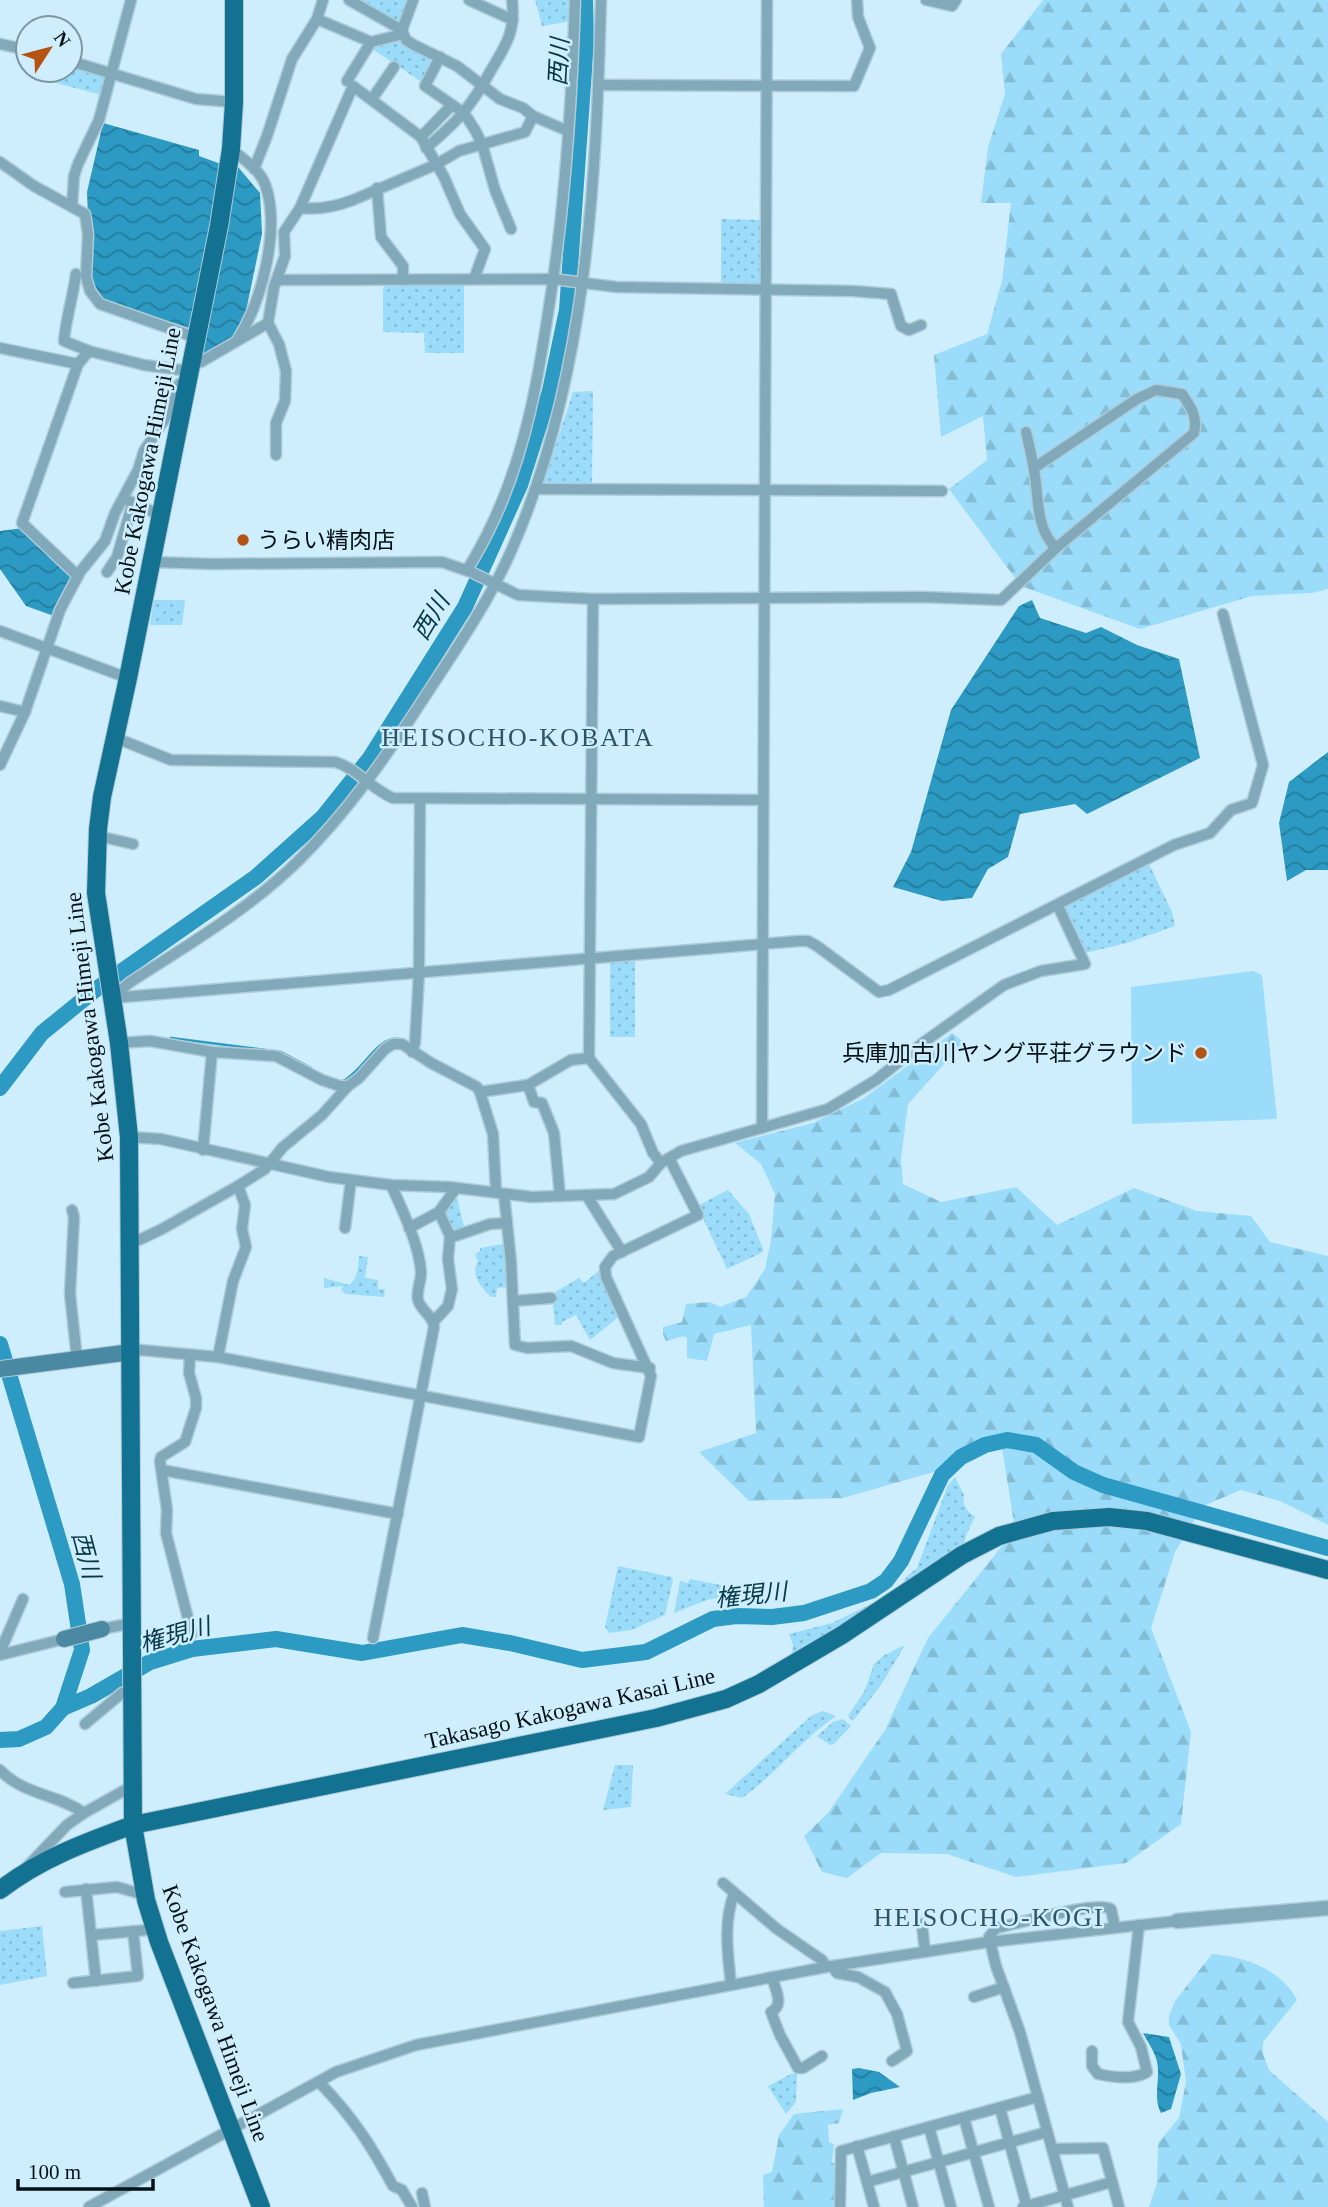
<svg xmlns="http://www.w3.org/2000/svg" width="1328" height="2207" viewBox="0 0 1328 2207" font-family="'Times New Roman','Noto Sans JP',serif">
<style>
.grass{fill:url(#grass-dots)}
.forest{fill:url(#forest-firs)}
.garden{fill:#9adcf9}
.water{fill:url(#water-waves)}
.lines{fill:none;stroke-linecap:round;stroke-linejoin:round}
.stream{stroke:#2c9ac2;stroke-width:2.5}
.river{stroke:#2c9ac2;stroke-width:16}
.minor-casing{stroke:#aecbd8;stroke-width:13}
.tertiary-casing{stroke:#aecbd8;stroke-width:17}
.secondary-casing{stroke:#aecbd8;stroke-width:18}
.primary-casing{stroke:#aecbd8;stroke-width:20}
.minor{stroke:#81a9ba;stroke-width:10}
.tertiary{stroke:#81a9ba;stroke-width:14}
.secondary{stroke:#4b89a3;stroke-width:16}
.primary{stroke:#137292;stroke-width:18}
.poi-dot{fill:#b55315;stroke:#ceeefd;stroke-width:2.5}
.labels{text-anchor:middle;stroke-width:5;stroke-linejoin:round;paint-order:stroke}
.street-label{font-size:23px;fill:#041117;stroke:#ceeefd}
.poi-label{font-size:23px;fill:#041117;stroke:#ceeefd;text-anchor:start}
.water-label{font-size:24px;font-style:italic;fill:#073748;stroke:#ceeefd}
.quarter-label{font-size:26px;letter-spacing:2px;fill:#2e5363;stroke:#ceeefd}
</style>
<defs>
<pattern id="grass-dots" width="8" height="8" patternUnits="userSpaceOnUse" patternTransform="scale(1.75)"><rect width="8" height="8" fill="#9adcf9"/><path d="M2 2h.1M6 6h.1" fill="none" stroke="#83bcd5" stroke-width="1.8" stroke-linecap="round"/></pattern>
<pattern id="forest-firs" width="22" height="20" patternUnits="userSpaceOnUse" patternTransform="scale(1.75)"><rect width="22" height="20" fill="#9adcf9"/><path d="M5 1l3.5 6h-7zM16 11l3.5 6h-7z" fill="#83bcd5"/></pattern>
<pattern id="water-waves" width="16" height="10" patternUnits="userSpaceOnUse" patternTransform="scale(1.75)"><rect width="16" height="10" fill="#2c9ac2"/><path d="M0 5q4-4 8 0t8 0" fill="none" stroke="#237c9d"/></pattern>
</defs>
<rect width="100%" height="100%" fill="#ceeefd"/>
<!-- grass -->
<g class="grass">
<polygon points="362,0 411,0 400,25 361,2"/>
<polygon points="535,0 573,0 571,21 542,26"/>
<polygon points="398,38 436,58 423,83 371,48"/>
<polygon points="70,63 104,73 106,78 102,95 45,80 48,70 70,70"/>
<polygon points="721,219 761,220 761,284 721,284"/>
<polygon points="387,283 464,283 464,353 425,353 424,333 383,332 383,289"/>
<polygon points="593,391 592,484 588,487 543,485 573,392"/>
<polygon points="154,600 185,600 182,625 150,625"/>
<polygon points="1148,862 1172,912 1175,926 1127,943 1085,953 1062,907"/>
<polygon points="635,959 635,1037 610,1037 610,961"/>
<polygon points="728,1190 749,1214 763,1249 763,1252 727,1269 697,1206"/>
<polygon points="456,1194 465,1231 456,1235 442,1213"/>
<path d="M 508,1243 L 509,1287 L 497,1288 L 496,1297 L 491,1297 C 481,1287 470,1275 478,1262 L 475,1254 L 480,1251 L 480,1248 Z"/>
<path d="M 359,1256 L 368,1257 L 365,1278 L 378,1280 L 378,1289 L 385,1289 L 384,1297 L 346,1294 L 341,1290 L 343,1286 L 324,1288 L 324,1278 L 349,1285 C 358,1279 358,1267 359,1256 Z"/>
<polygon points="600,1270 621,1315 590,1340 576,1315 562,1322 562,1325 555,1325 552,1294 579,1278 584,1283"/>
<path d="M 955,1477 L 964,1495 C 962,1505 967,1511 975,1517 L 967,1533 L 963,1548 L 900,1588 L 907,1576 L 917,1568 L 948,1485 Z"/>
<polygon points="618,1566 672,1577 673,1580 665,1615 631,1630 609,1633 605,1627"/>
<polygon points="690,1579 736,1588 737,1594 707,1600 674,1613 680,1581 688,1583"/>
<polygon points="873,1603 877,1604 791,1662 793,1645 789,1634 832,1623"/>
<polygon points="902,1646 904,1647 881,1685 853,1721 848,1716 865,1690 874,1664 883,1656"/>
<path d="M 823,1711 L 836,1716 C 801,1740 776,1774 742,1798 L 725,1794 L 812,1715 Z"/>
<polygon points="843,1719 851,1726 834,1744 830,1745 817,1736 833,1722"/>
<polygon points="615,1765 633,1765 631,1807 603,1810"/>
<polygon points="42,1926 47,1976 0,1985 0,1931"/>
<polygon points="797,2073 796,2102 786,2114 768,2086 791,2074"/>
</g>
<!-- forest -->
<g class="forest">
<polygon points="1043,0 1328,0 1328,589 1312,593 1252,596 1140,629 1021,586 949,489 987,460 983,416 941,437 934,355 987,334 1002,281 1011,203 981,203 988,147 1005,94 1001,54"/>
<polygon points="952,1033 964,1042 908,1104 901,1159 903,1184 941,1202 1016,1187 1057,1225 1134,1188 1197,1211 1251,1216 1270,1242 1328,1256 1328,1525 1280,1501 1241,1490 1203,1506 1175,1552 1151,1628 1191,1732 1181,1824 1126,1863 1016,1877 947,1854 881,1853 847,1878 822,1872 804,1836 828,1813 885,1730 928,1638 1015,1530 1002,1447 951,1467 843,1498 749,1501 699,1452 756,1433 751,1325 714,1334 707,1361 687,1358 687,1338 684,1336 666,1341 663,1334 663,1327 682,1322 686,1304 710,1302 720,1307 746,1297 765,1269 771,1240 775,1194 761,1164 735,1143 813,1123 864,1098"/>
<path d="M 1212,1954 C 1245,1957 1281,1969 1297,2000 L 1263,2042 L 1263,2054 L 1269,2070 L 1328,2122 L 1328,2207 L 1149,2207 L 1157,2183 L 1158,2143 L 1179,2118 L 1186,2082 L 1181,2044 L 1169,2025 L 1169,2016 L 1175,2001 Z"/>
<polygon points="843,2109 839,2123 828,2125 829,2142 834,2144 832,2163 837,2164 835,2207 764,2207 763,2175 772,2172 779,2135 794,2114"/>
</g>
<!-- garden -->
<polygon class="garden" points="1253,971 1262,975 1277,1119 1132,1124 1131,987"/>
<!-- water -->
<g class="water">
<polygon points="103,123 199,150 199,156 221,164 193,329 105,302 93,283 90,267 87,192"/>
<polygon points="238,167 260,193 262,234 246,311 232,341 200,356"/>
<polygon points="23,528 73,578 54,616 26,606 0,569 0,531"/>
<polygon points="1032,600 1040,618 1086,633 1101,627 1137,645 1179,659 1200,758 1087,814 1075,804 1020,814 1008,857 988,869 972,898 942,901 893,887 911,852 951,710 1019,606"/>
<polygon points="1328,752 1328,870 1306,870 1287,881 1279,823 1289,782"/>
<path d="M 1143,2033 L 1169,2037 L 1181,2074 L 1171,2109 L 1161,2113 C 1152,2096 1162,2076 1156,2058 C 1153,2049 1147,2041 1143,2033 Z"/>
<polygon points="859,2068 879,2072 900,2087 871,2093 853,2100 852,2069"/>
</g>
<g class="lines">
<!-- stream -->
<g class="stream">
<polyline points="171,1038 281,1052 311,1068"/>
<path d="M 343,1081 C 362,1072 379,1035 398,1039"/>
</g>
<!-- river -->
<g class="river">
<polyline points="0,1088 42,1033 95,990 256,877 323,817 370,758 465,607 520,485 550,391 567,310 586,42 585,0"/>
<polyline points="0,1344 72,1584 82,1650 63,1708 46,1727 19,1739 0,1740"/>
<polyline points="63,1708 91,1696 150,1662 192,1649 276,1639 362,1653 462,1635 510,1643 582,1660 646,1652 713,1619 736,1616 772,1617 804,1613 871,1591 886,1581 901,1561 942,1475 961,1457 985,1445 1007,1440 1036,1445 1074,1472 1103,1485 1328,1548"/>
</g>
<!-- minor casing -->
<g class="minor-casing">
<g id="minor">
<polyline points="349,0 402,30 406,40 414,45 457,66 500,99 523,108 533,116 568,131"/>
<polyline points="469,0 513,20"/>
<polyline points="926,0 952,6 956,0"/>
<polyline points="317,19 371,42 403,34"/>
<polyline points="402,30 413,0"/>
<polyline points="0,44 28,50"/>
<polyline points="440,57 425,86 464,113 475,130 482,144 495,190 511,229"/>
<polyline points="70,61 196,99 234,102"/>
<polyline points="347,81 371,42"/>
<polyline points="598,85 854,86 870,48 858,17 857,0"/>
<polyline points="372,99 394,67"/>
<polyline points="421,137 452,105"/>
<path d="M 426,148 C 458,121 470,108 490,72 C 505,46 516,33 512,0"/>
<path d="M 231,149 C 242,158 260,170 265,184 C 281,227 262,301 238,339"/>
<polyline points="0,162 34,186 85,214 88,234 86,277 90,291 100,304 197,338"/>
<polyline points="254,169 267,136 292,59 317,19 323,0"/>
<polyline points="377,188 381,237 403,266 403,280"/>
<polyline points="72,207 74,176 78,164 99,120 131,0"/>
<path d="M 300,208 C 319,210 335,207 353,200 L 435,165 L 459,151 L 525,132 L 533,116"/>
<path d="M 76,274 C 73,297 66,318 64,341 L 89,351"/>
<polyline points="278,280 553,279 616,287 853,291 891,294 901,326 909,330 921,325"/>
<polyline points="268,323 279,344 286,371 285,401 276,423 276,455"/>
<polyline points="0,348 78,364 89,351 144,365 189,371"/>
<polyline points="191,361 201,362 268,323 274,287 285,256 284,232 300,208 353,86 421,137 444,177 460,214 485,249 474,279"/>
<path d="M 1026,432 C 1029,445 1032,457 1034,470 C 1039,496 1035,528 1056,548"/>
<polyline points="536,489 942,491"/>
<polyline points="129,501 146,508 161,517"/>
<path d="M 152,562 L 212,564 L 442,562 L 471,572 L 518,595 L 593,599 L 923,597 L 1001,600 L 1056,548 L 1194,433 C 1198,417 1191,407 1182,394 L 1156,390 L 1137,399 L 1034,468"/>
<path d="M 467,570 C 475,557 483,543 490,528 C 527,453 540,369 552,287 C 566,192 572,96 575,0"/>
<polyline points="107,572 117,557 133,502"/>
<polyline points="78,576 22,523 78,364"/>
<polyline points="0,631 128,678"/>
<polyline points="0,706 25,712"/>
<path d="M 116,738 L 171,760 L 335,762 C 357,768 372,790 393,798 L 763,800"/>
<polyline points="0,765 25,712 60,610 80,572 105,541 115,513 138,470 144,451 166,417 179,384"/>
<polyline points="98,836 133,844"/>
<polyline points="112,998 799,941 808,941 817,946 879,992 889,990 1174,845 1210,833 1231,810 1252,803 1263,765 1223,614"/>
<path d="M 112,998 L 129,983 C 186,946 248,910 297,862 C 347,813 386,757 424,698 C 455,651 490,600 512,549 C 587,377 596,185 601,0"/>
<polyline points="119,1043 150,1041 212,1052 276,1056 322,1080 340,1086 348,1086 359,1078 385,1049 393,1044 402,1044 431,1063 477,1087 480,1092 528,1085 571,1060 589,1058 641,1124 653,1153 661,1163"/>
<polyline points="412,1052 415,1043 419,973 420,799"/>
<polyline points="589,1058 593,599"/>
<polyline points="528,1085 534,1102 542,1103 554,1133 560,1196"/>
<polyline points="480,1092 493,1134 496,1191"/>
<polyline points="762,1128 767,0"/>
<polyline points="129,1137 161,1139 329,1177 391,1185 449,1187 532,1197 614,1194 649,1177 661,1163 681,1151 828,1109 876,1080 924,1042 1004,985 1041,971 1085,964 1058,906"/>
<polyline points="203,1150 212,1052"/>
<polyline points="504,1194 511,1262 515,1345 527,1348 571,1346 613,1363 650,1368"/>
<polyline points="587,1196 622,1252"/>
<polyline points="72,1210 74,1217 70,1294 77,1359"/>
<polyline points="345,1228 351,1180"/>
<polyline points="409,1228 439,1212 456,1188"/>
<polyline points="450,1236 455,1236 490,1224 507,1223"/>
<polyline points="131,1241 139,1240 162,1229 238,1186 265,1169 283,1147 322,1115 348,1086"/>
<polyline points="513,1301 551,1298"/>
<polyline points="434,1321 448,1306 452,1289 448,1259 450,1236 439,1212"/>
<polyline points="131,1352 140,1350 218,1357 639,1437 651,1376 606,1277 605,1267 613,1256 698,1215 669,1158"/>
<polyline points="190,1355 189,1373 196,1398 196,1408 185,1442 161,1457 160,1461 167,1510 166,1533 192,1634"/>
<polyline points="218,1357 233,1281 246,1247 242,1229 245,1205 238,1186"/>
<polyline points="162,1470 398,1514"/>
<polyline points="102,1629 133,1623"/>
<path d="M 373,1638 L 434,1327 C 433,1315 421,1311 418,1300 C 416,1291 421,1282 421,1273 C 420,1246 402,1209 391,1185"/>
<polyline points="0,1652 23,1599"/>
<polyline points="0,1655 64,1639"/>
<polyline points="85,1724 122,1693 133,1691"/>
<path d="M 0,1770 C 23,1795 58,1794 84,1813 L 132,1786"/>
<polyline points="25,1869 67,1825 84,1813"/>
<polyline points="723,1883 777,1929 822,1960 826,1967"/>
<polyline points="86,1889 96,1981"/>
<polyline points="65,1892 117,1887 145,1895"/>
<polyline points="922,1924 925,1952"/>
<polyline points="92,1935 147,1930"/>
<polyline points="832,1966 837,1973 858,1977 885,1992 897,2014 907,2051 892,2061"/>
<path d="M 772,1977 C 775,1989 785,2005 771,2012 L 780,2035 L 798,2068 L 803,2068 L 822,2056"/>
<polyline points="73,1983 138,1976 133,1931"/>
<path d="M 731,1985 C 728,1955 723,1922 734,1894"/>
<polyline points="974,1997 1004,1987"/>
<path d="M 1092,2051 L 1092,2066 L 1098,2074 C 1112,2077 1135,2080 1147,2072 L 1141,2047 L 1128,2022 L 1139,1925"/>
<path d="M 319,2082 C 352,2116 371,2145 393,2186 L 402,2190 L 412,2207"/>
<polyline points="1000,2108 1027,2207"/>
<polyline points="964,2118 989,2207"/>
<polyline points="929,2127 951,2207"/>
<polyline points="894,2136 913,2207"/>
<polyline points="857,2146 874,2207"/>
<polyline points="1052,2149 1103,2148 1119,2207"/>
<polyline points="867,2182 1047,2132"/>
<polyline points="422,2193 425,2207"/>
<polyline points="89,2207 336,2072 416,2045 826,1967 989,1942 1177,1921"/>
<polyline points="840,2207 841,2151 1038,2097"/>
<polyline points="1023,2207 1112,2182"/>
<path d="M 1068,2207 L 1020,2032 L 996,1966 L 989,1937 L 996,1928 C 1017,1924 1098,1900 1111,1909 L 1115,1928"/>
</g>
</g>
<!-- tertiary casing -->
<g class="tertiary-casing">
<polyline id="tertiary" points="1177,1921 1328,1908"/>
</g>
<!-- secondary casing -->
<g class="secondary-casing">
<g id="secondary">
<polyline points="0,1369 131,1352"/>
<polyline points="64,1639 102,1629"/>
</g>
</g>
<!-- primary casing -->
<g class="primary-casing">
<g id="primary">
<polyline points="234,0 234,102 231,149 219,226 128,678 102,797 98,829 96,893 119,1043 129,1137 133,1825 146,1900 159,1942 261,2207"/>
<path d="M 0,1890 C 40,1859 86,1842 133,1825 L 656,1718 L 726,1699 L 759,1684 L 842,1635 L 962,1555 L 999,1536 L 1053,1521 L 1109,1517 L 1147,1521 L 1328,1570"/>
</g>
</g>
<!-- minor -->
<use href="#minor" class="minor"/>
<!-- tertiary -->
<use href="#tertiary" class="tertiary"/>
<!-- secondary -->
<use href="#secondary" class="secondary"/>
<!-- primary -->
<use href="#primary" class="primary"/>
</g>
<!-- markers -->
<g class="poi-dot">
<circle cx="243" cy="540" r="7"/>
<circle cx="1201" cy="1053" r="7"/>
</g>
<g class="labels">
<!-- street labels -->
<g class="street-label">
<text transform="translate(147 461) rotate(-79)" y="8">Kobe Kakogawa Himeji Line</text>
<text transform="translate(89 1027) rotate(-97)" y="8">Kobe Kakogawa Himeji Line</text>
<text transform="translate(570 1708) rotate(-13)" y="8">Takasago Kakogawa Kasai Line</text>
<text transform="translate(216 2013) rotate(70)" y="8">Kobe Kakogawa Himeji Line</text>
</g>
<!-- poi labels -->
<g class="poi-label">
<text x="257" y="548">うらい精肉店</text>
<text x="1187" y="1061" text-anchor="end">兵庫加古川ヤング平荘グラウンド</text>
</g>
<!-- water labels -->
<g class="water-label">
<text transform="translate(559 62) rotate(-87)" y="8">西川</text>
<text transform="translate(431 617) rotate(-59)" y="8">西川</text>
<text transform="translate(86 1555) rotate(75)" y="8">西川</text>
<text transform="translate(751 1595) rotate(-6)" y="8">権現川</text>
<text transform="translate(175 1635) rotate(-15)" y="8">権現川</text>
</g>
<!-- quarter labels -->
<g class="quarter-label">
<text x="518" y="746">HEISOCHO-KOBATA</text>
<text x="989" y="1926">HEISOCHO-KOGI</text>
</g>
</g>
<!-- north arrow -->
<g transform="translate(49 49) rotate(54)"><circle r="33" fill="#ceeefd" stroke="#7d96a1" stroke-width="2"/>
<path d="M0-5L12 26L0 18L-12 26Z" fill="#b55315"/>
<text y="-10" font-size="19" font-weight="bold" text-anchor="middle" fill="#041117">N</text>
</g>
<!-- scale -->
<path d="M18 2179v10h135v-10" fill="none" stroke="#041117" stroke-width="3.5"/>
<text x="28" y="2179" font-size="21" fill="#041117" stroke="#ceeefd" stroke-width="5" paint-order="stroke">100 m</text>
</svg>
